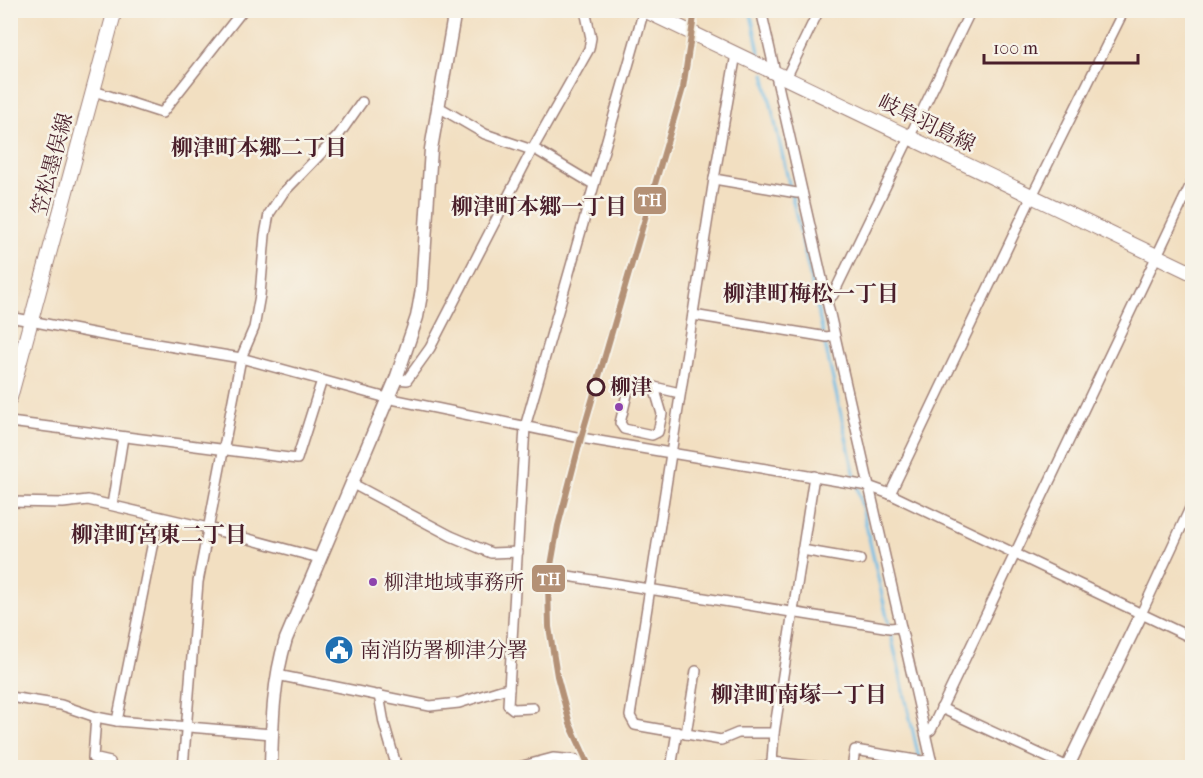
<svg xmlns="http://www.w3.org/2000/svg" width="1203" height="778" viewBox="0 0 1203 778" font-family="'IM FELL French Canon','Noto Serif JP',serif">
<style>
.lines{fill:none;stroke-linecap:round;stroke-linejoin:round}
.stream{stroke:#6bbbe6;stroke-width:3}
.minor-casing{stroke:#9e7f76;stroke-width:12}
.tertiary-casing{stroke:#9e7f76;stroke-width:15}
.secondary-casing{stroke:#9e7f76;stroke-width:16}
.minor{stroke:#fff;stroke-width:9}
.tertiary{stroke:#fff;stroke-width:12}
.secondary{stroke:#fff;stroke-width:14}
.rail-1-casing{stroke:#f7f3e8;stroke-width:10}
.rail-1{stroke:#b49176;stroke-width:6}
.stop-dot{fill:#f7f3e8;stroke:#4a1f2b;stroke-width:3}
.bus-dot{fill:#8e44ad;stroke:#f7f3e8;stroke-width:2}
.labels{text-anchor:middle;stroke-width:5;stroke-linejoin:round;paint-order:stroke}
.bus-label{font-size:20px;fill:#4a1f2b;stroke:#f7f3e8;text-anchor:start}
.street-label{font-size:21px;fill:#4a1f2b;stroke:#f7f3e8}
.stop-label{font-size:21px;font-weight:bold;fill:#4a1f2b;stroke:#f7f3e8;text-anchor:start}
.poi-label{font-size:21px;fill:#4a1f2b;stroke:#f7f3e8;text-anchor:start}
.neighbourhood-label{font-size:22px;font-weight:bold;fill:#4a1f2b;stroke:#f7f3e8}
.line-badge{stroke:#f7f3e8;stroke-width:2}
.badge-label{font-size:16px;text-anchor:middle;font-weight:bold;fill:#fff}
</style>
<rect width="100%" height="100%" fill="#f7f3e8"/>
<filter id="ink" filterUnits="userSpaceOnUse"><feTurbulence type="fractalNoise" baseFrequency=".0167" numOctaves="2"/><feDisplacementMap in="SourceGraphic" scale="12" xChannelSelector="R" yChannelSelector="G"/><feConvolveMatrix kernelMatrix="1 2 1 2 8 2 1 2 1" color-interpolation-filters="sRGB"/></filter>
<filter id="wash" filterUnits="userSpaceOnUse"><feTurbulence type="fractalNoise" baseFrequency=".008" numOctaves="4" result="noise"/><feDisplacementMap in="SourceGraphic" scale="24" xChannelSelector="R" yChannelSelector="G"/><feGaussianBlur stdDeviation="1.35" result="paint"/><feColorMatrix in="noise" values="0 0 0 0 0 0 0 0 0 0 0 0 0 0 0 0 0 1.4 0 .05"/><feComposite in="paint" operator="in"/></filter>
<g filter="url(#wash)">
<rect width="100%" height="100%" fill="#f2dfc1"/>
<g class="lines">
<!-- stream -->
<g class="stream">
<polyline points="750,10 761,61"/>
<polyline points="764,74 823,333"/>
<polyline points="824,340 919,758"/>
</g>
</g>
</g>
<g filter="url(#ink)">
<g class="lines">
<!-- minor casing -->
<g class="minor-casing">
<g id="minor">
<polyline points="761,10 933,768"/>
<polyline points="736,54 714,179 630,716 635,725 721,740 738,733 774,733"/>
<polyline points="786,78 819,10"/>
<polyline points="94,91 162,113 243,10"/>
<polyline points="437,106 485,134 532,150"/>
<polyline points="533,148 593,184"/>
<polyline points="714,179 797,193 802,192"/>
<polyline points="826,300 833,295 971,10"/>
<polyline points="693,315 827,337 834,335"/>
<polyline points="10,317 108,336 241,358 387,398 581,438 868,486 890,494 1192,638"/>
<polyline points="396,379 407,380 430,348 533,148 589,49 591,38 585,10"/>
<polyline points="654,387 633,382 629,386 620,423 624,429 652,435 658,432 662,414 654,387 680,393"/>
<polyline points="10,422 297,459 322,380"/>
<polyline points="351,483 451,536 491,553 518,552"/>
<polyline points="890,494 1032,196 1124,10"/>
<polyline points="10,502 63,503 88,500 208,528 319,558"/>
<polyline points="112,505 123,437"/>
<polyline points="802,550 860,560"/>
<polyline points="562,575 890,628 901,627"/>
<polyline points="1141,614 1192,504"/>
<polyline points="277,675 430,706 459,703 504,689 509,689"/>
<polyline points="379,695 384,723 397,768"/>
<polyline points="10,697 61,705 96,717 117,721 272,734"/>
<polyline points="533,708 513,709 508,705 525,427 644,10"/>
<polyline points="941,708 1068,767"/>
<polyline points="96,717 93,758 110,762 109,768"/>
<polyline points="117,721 158,517"/>
<polyline points="926,733 931,730 1192,182"/>
<polyline points="686,734 696,671"/>
<polyline points="772,762 774,733 814,476"/>
<polyline points="183,768 198,582 241,358 254,328 260,295 265,235 269,214 283,193 338,136 362,102"/>
<polyline points="515,768 553,758 577,760 581,768"/>
<polyline points="671,768 677,732"/>
<polyline points="754,768 770,766 772,762 827,768"/>
<polyline points="852,768 855,750 922,761 931,759"/>
</g>
</g>
<!-- tertiary casing -->
<g class="tertiary-casing">
<g id="tertiary">
<path d="M 271,768 C 272,723 273,681 286,639 L 396,379 L 417,317 L 422,289 L 431,149 L 455,10"/>
<polyline points="1067,768 1141,614"/>
</g>
</g>
<!-- secondary casing -->
<g class="secondary-casing">
<g id="secondary">
<polyline points="644,10 1192,273"/>
<polyline points="10,398 115,10"/>
</g>
</g>
<!-- minor -->
<use href="#minor" class="minor"/>
<!-- tertiary -->
<use href="#tertiary" class="tertiary"/>
<!-- secondary -->
<use href="#secondary" class="secondary"/>
<!-- rail-1 casing -->
<g class="rail-1-casing">
<polyline id="rail-1" points="590,768 570,724 557,676 549,627 548,582 558,526 581,438 683,88 695,10"/>
</g>
<!-- rail-1 -->
<use href="#rail-1" class="rail-1"/>
</g>
</g>
<!-- icons -->
<defs>
<g id="civic-disc" transform="scale(1.5)"><circle r="9.5" fill="#1f6fb2" stroke="#f7f3e8"/><path d="M-.6-6.5H3V-4.5H.6V-3L4-1V1h2V6H-6V1h2V-1L-.6-3ZM-1.2 2.5V6h2.4V2.5Z" fill="#fff"/></g>
</defs>
<g fill-rule="evenodd">
<use href="#civic-disc" x="339" y="650"/>
</g>
<!-- markers -->
<circle class="stop-dot" cx="596" cy="387" r="8"/>
<g class="bus-dot">
<circle cx="619" cy="407" r="5"/>
<circle cx="373" cy="582" r="5"/>
</g>
<g class="labels">
<!-- bus labels -->
<g class="bus-label">
<text x="384" y="589">柳津地域事務所</text>
</g>
<!-- street labels -->
<g class="street-label">
<text transform="translate(927 123) rotate(26)" y="7">岐阜羽島線</text>
<text transform="translate(52 164) rotate(-75)" y="7">笠松墨俣線</text>
</g>
<!-- stop labels -->
<g class="stop-label">
<text x="610" y="394">柳津</text>
</g>
<!-- poi labels -->
<g class="poi-label">
<text x="360" y="657">南消防署柳津分署</text>
</g>
<!-- neighbourhood labels -->
<g class="neighbourhood-label">
<text x="259" y="155">柳津町本郷二丁目</text>
<text x="539" y="214">柳津町本郷一丁目</text>
<text x="811" y="301">柳津町梅松一丁目</text>
<text x="159" y="542">柳津町宮東二丁目</text>
<text x="799" y="702">柳津町南塚一丁目</text>
</g>
</g>
<g class="line-badge">
<rect x="633" y="186" width="34" height="29" rx="6" fill="#b49176"/>
<rect x="531" y="564" width="35" height="29" rx="6" fill="#b49176"/>
</g>
<g class="badge-label">
<text x="650" y="206">TH</text>
<text x="549" y="585">TH</text>
</g>
<!-- margin -->
<rect width="1203" height="778" fill="none" stroke="#f7f3e8" stroke-width="36"/>
<!-- scale -->
<path d="M984 54v9h154v-9" fill="none" stroke="#4a1f2b" stroke-width="3"/>
<text x="993" y="54" font-size="18" fill="#4a1f2b" stroke="#f7f3e8" stroke-width="4.5" paint-order="stroke">100 m</text>
</svg>
